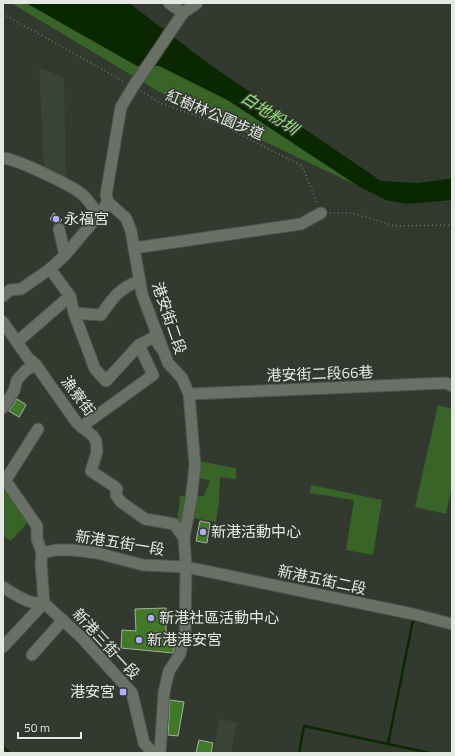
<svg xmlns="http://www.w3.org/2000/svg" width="455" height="756" viewBox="0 0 455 756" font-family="'Titillium Web','Noto Sans TC',sans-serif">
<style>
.built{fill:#394435}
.green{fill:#396428}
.water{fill:#0a2800}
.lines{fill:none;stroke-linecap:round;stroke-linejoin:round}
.stream{stroke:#0a2800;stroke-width:2.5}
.building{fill:#407927;stroke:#a8b0a5}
.minor-casing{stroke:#4f544c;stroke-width:13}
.path{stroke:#70766d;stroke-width:1.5;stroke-dasharray:1 3;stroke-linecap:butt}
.minor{stroke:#697066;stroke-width:11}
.poi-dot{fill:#b3adf9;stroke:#32392f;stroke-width:1.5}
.labels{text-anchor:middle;stroke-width:3;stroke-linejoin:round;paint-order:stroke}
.street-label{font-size:15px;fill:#e5e9e3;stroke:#32392f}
.poi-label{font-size:15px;fill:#e5e9e3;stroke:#32392f;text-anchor:start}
.water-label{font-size:16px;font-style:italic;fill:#97e47a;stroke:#32392f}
</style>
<rect width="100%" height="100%" fill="#32392f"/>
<!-- built -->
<g class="built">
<polygon points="39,67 64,78 66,180 44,168"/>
<polygon points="16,396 28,404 20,419 7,411"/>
<polygon points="219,719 237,722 231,753 213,753"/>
</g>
<!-- green -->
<g class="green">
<polygon points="11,3 90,3 232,91 358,186 158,91"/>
<polygon points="438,405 452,409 452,486 446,514 415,507"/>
<polygon points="198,461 236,468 236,479 220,477 219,502 216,522 187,517 176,533 180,496 204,496 210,480 198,478"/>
<polygon points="311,485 382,500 373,555 346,550 354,500 310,493"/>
<polygon points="3,487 29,521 11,541 3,536"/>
</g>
<!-- water -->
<polygon class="water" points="26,3 129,3 209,64 381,181 417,183 449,179 452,178 452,200 407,204 386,200 358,186 229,101 159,66 137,66"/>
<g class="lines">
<!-- stream -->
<g class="stream">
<polyline points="388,744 413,620 426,623"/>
<polyline points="3,747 9,753"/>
<polyline points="299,753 304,726 430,753"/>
</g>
</g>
<!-- building -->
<g class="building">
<polygon points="54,213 62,220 60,222 55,223 50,219"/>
<polygon points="17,399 26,405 19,417 9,411"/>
<polygon points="200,521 210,523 207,543 196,541"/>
<polygon points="166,608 166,633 178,634 173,653 121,648 122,630 136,631 135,609"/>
<polygon points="170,700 184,702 178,736 168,735"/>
<polygon points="199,740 213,743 211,753 196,753"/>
</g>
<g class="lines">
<!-- minor casing -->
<g class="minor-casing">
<g id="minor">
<polyline points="169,3 183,13"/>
<path d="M 3,158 C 16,159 74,186 84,196 C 89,201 94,209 99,215"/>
<polyline points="59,229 65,255"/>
<polyline points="134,248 301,224 321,213"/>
<path d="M 50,269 L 70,296 L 74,313 L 101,315 C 114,296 118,290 140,280"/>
<polyline points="3,296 10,290 21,289 50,269 65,255 99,215 108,202"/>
<polyline points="74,313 95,369 106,381 139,345 154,337 160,347"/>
<polyline points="3,322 28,358 36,365 77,423 93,436 96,441 97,452 91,471 115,487 117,489 116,495 121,502 145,519 174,524 184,538"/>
<polyline points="17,342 70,296"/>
<polyline points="189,394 446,383 452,386"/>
<polyline points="3,408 14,391 17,380 26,370 36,365"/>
<polyline points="81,427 153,375 139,345"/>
<polyline points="3,477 37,526 37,539 42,553 41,563 44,603"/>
<polyline points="5,481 38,429"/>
<polyline points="42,553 56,550 73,550 97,553 143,565 186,567 413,614 452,624"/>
<path d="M 3,587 C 15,595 30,605 44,603 L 82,638 L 132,693 L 144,743 L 153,753"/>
<polyline points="3,647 44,603"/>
<polyline points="32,655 63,620"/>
<polyline points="160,753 164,692 169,671 180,654 185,634 186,567 184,538 191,500 195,466 189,394 182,378 168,363 142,294 131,231 126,218 108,202 106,195 121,107 133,87 183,13 197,3"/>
</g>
</g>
<!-- path -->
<g class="path">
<polyline points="3,14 125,82"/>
<polyline points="141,91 162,104 220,124 302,166 318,205"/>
<polyline points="330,213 352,213 395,226 452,225"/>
</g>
<!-- minor -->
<use href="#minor" class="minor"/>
</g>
<!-- markers -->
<g class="poi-dot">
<circle cx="56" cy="219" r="4"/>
<circle cx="203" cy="532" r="4"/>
<circle cx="151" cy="618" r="4"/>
<circle cx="139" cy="640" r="4"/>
<rect x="119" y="688" width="8" height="8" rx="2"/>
</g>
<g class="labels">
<!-- street labels -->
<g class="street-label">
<text transform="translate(215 115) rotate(23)" y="5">紅樹林公園步道</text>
<text transform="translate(169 318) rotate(71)" y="5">港安街二段</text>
<text transform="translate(320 374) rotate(-2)" y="5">港安街二段66巷</text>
<text transform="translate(78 396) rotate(53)" y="5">漁寮街</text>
<text transform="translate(120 543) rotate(9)" y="5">新港五街一段</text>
<text transform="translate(322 580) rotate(12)" y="5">新港五街二段</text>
<text transform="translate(106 644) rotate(47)" y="5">新港三街一段</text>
</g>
<!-- poi labels -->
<g class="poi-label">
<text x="64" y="224">永福宮</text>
<text x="211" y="537">新港活動中心</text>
<text x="159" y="623">新港社區活動中心</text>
<text x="147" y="645">新港港安宮</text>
<text x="115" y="697" text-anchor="end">港安宮</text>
</g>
<!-- water labels -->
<g class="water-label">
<text transform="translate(270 113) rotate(33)" y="6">白地粉圳</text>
</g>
</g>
<!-- border -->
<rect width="455" height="756" fill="none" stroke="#e5e9e3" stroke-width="8"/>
<!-- scale -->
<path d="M18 732v6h63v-6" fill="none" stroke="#e5e9e3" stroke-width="2"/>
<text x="24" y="732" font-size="12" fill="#e5e9e3" stroke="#32392f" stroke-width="3" paint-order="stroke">50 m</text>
</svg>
